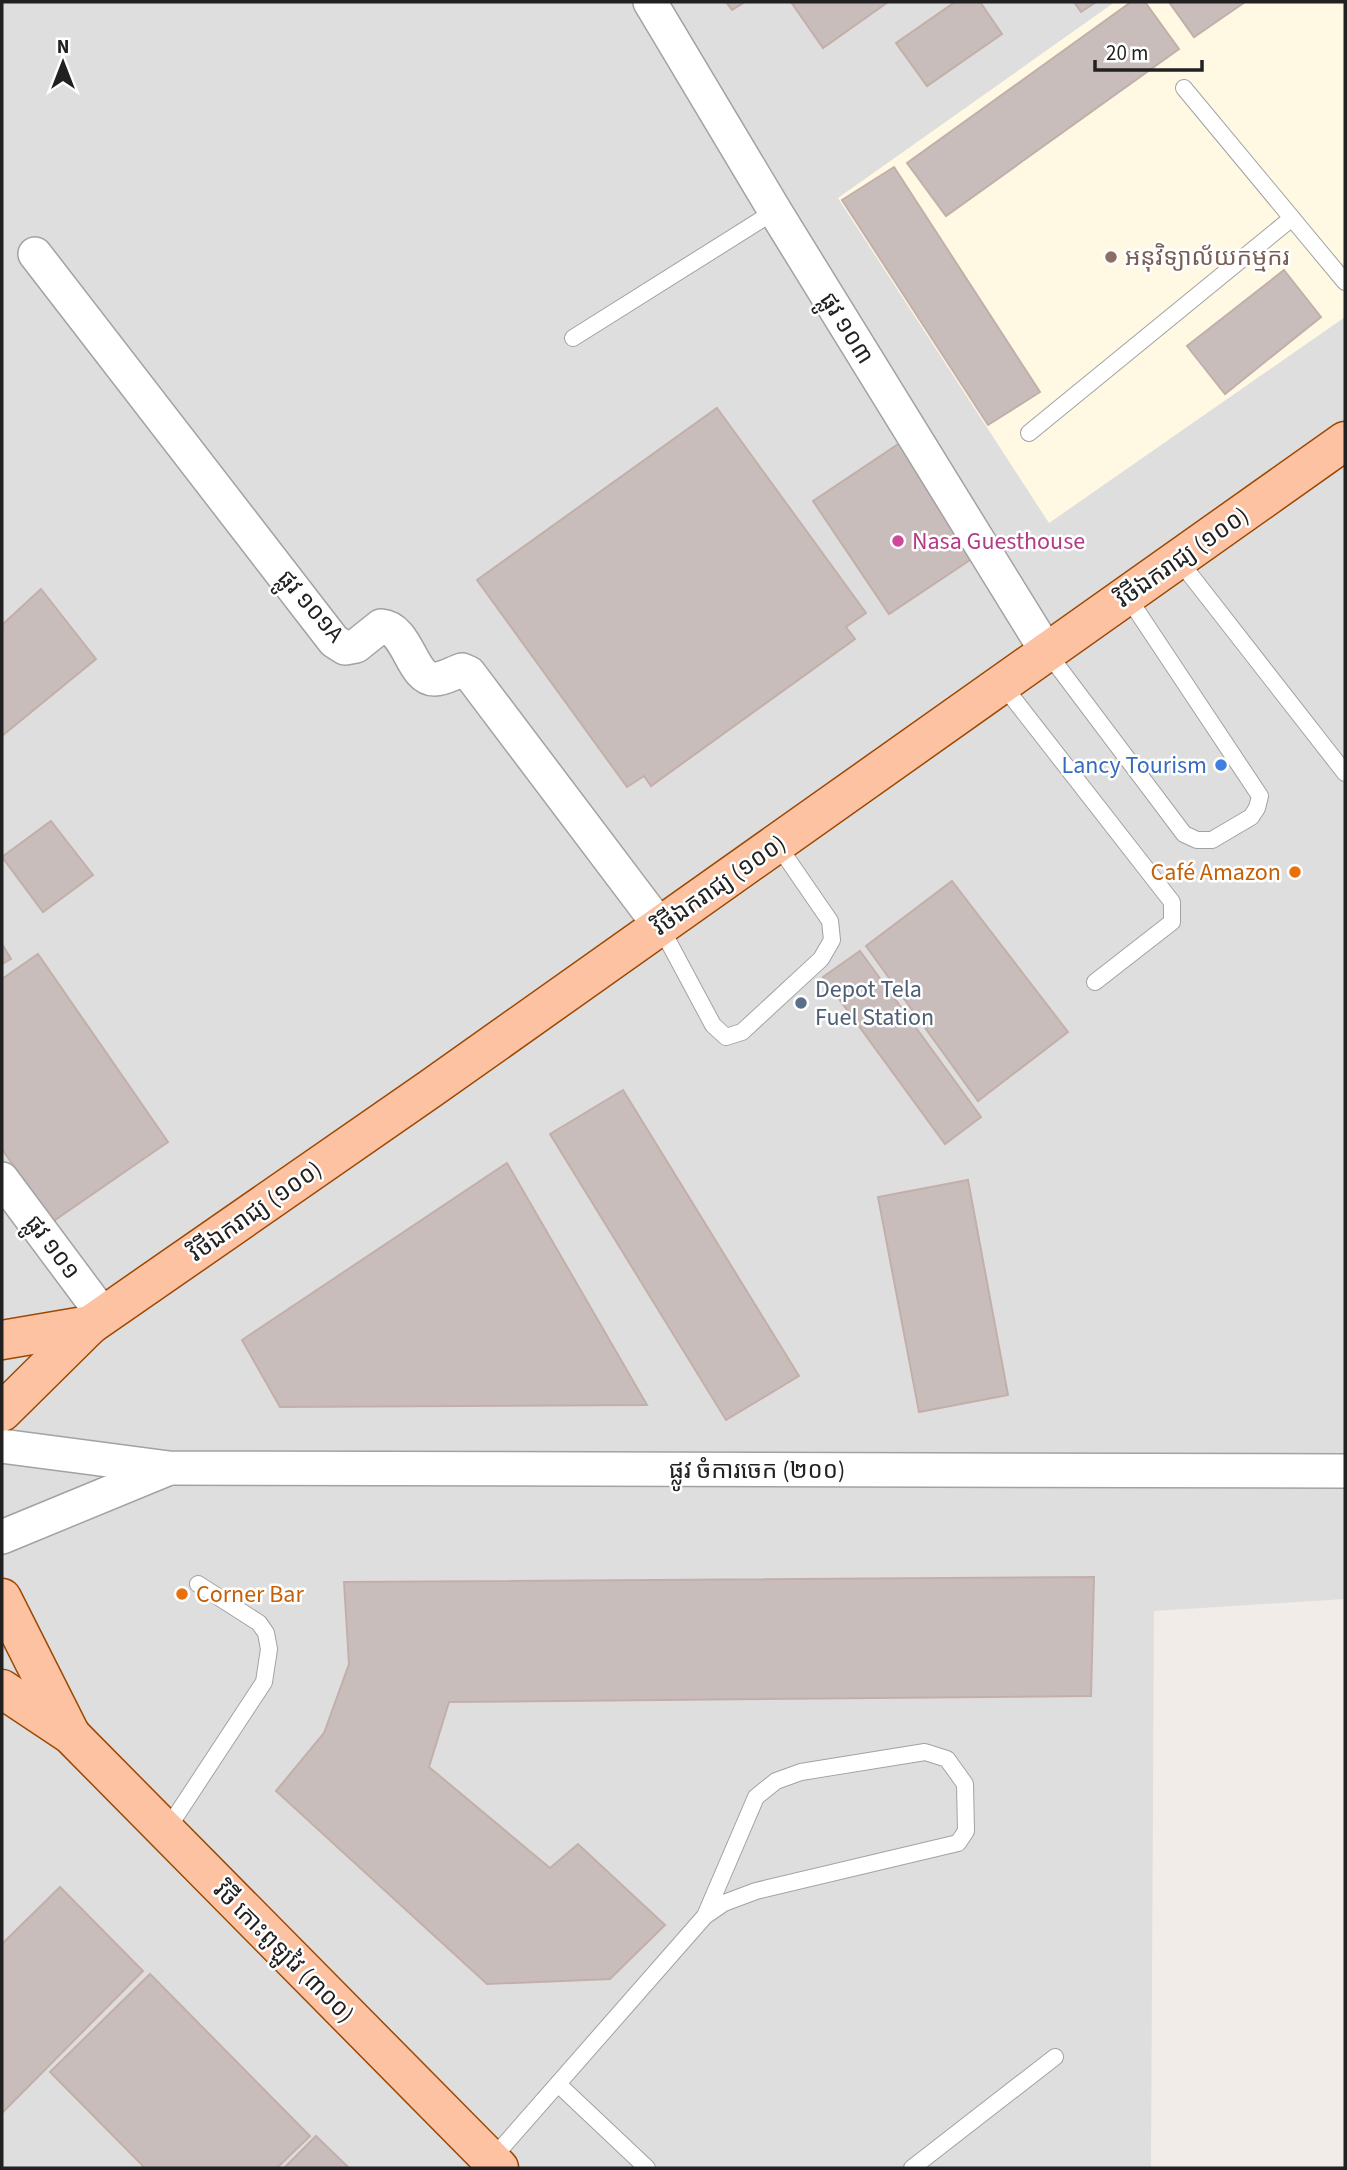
<svg xmlns="http://www.w3.org/2000/svg" width="1347" height="2170" viewBox="0 0 1347 2170" font-family="'Source Sans 3','Noto Sans Khmer',sans-serif">
<style>
.residential{fill:#dfdede}
.education{fill:#fff9e3}
.building{fill:#c9bdbb;stroke:#c3afaa;stroke-width:2}
.lines{fill:none;stroke-linecap:round;stroke-linejoin:round}
.service-casing{stroke:#a2a2a2;stroke-width:18}
.minor-casing{stroke:#a2a2a2;stroke-width:36}
.primary-casing{stroke:#9d4801;stroke-width:41}
.service{stroke:#fff;stroke-width:16}
.minor{stroke:#fff;stroke-width:33}
.primary{stroke:#fcc2a2;stroke-width:38}
.education-dot{fill:#8d6e63;stroke:#fff;stroke-width:2.5}
.hotel-dot{fill:#d1479c;stroke:#fff;stroke-width:2.5}
.shop-dot{fill:#3f7fe0;stroke:#fff;stroke-width:2.5}
.food-dot{fill:#e8710a;stroke:#fff;stroke-width:2.5}
.service-dot{fill:#5c6f8a;stroke:#fff;stroke-width:2.5}
.labels{text-anchor:middle;stroke-width:5;stroke-linejoin:round;paint-order:stroke}
.education-label{font-size:24px;fill:#785e54;stroke:#fff;text-anchor:start}
.street-label{font-size:24px;fill:#212121;stroke:#fff}
.hotel-label{font-size:24px;fill:#b23c85;stroke:#fff;text-anchor:start}
.shop-label{font-size:24px;fill:#366cbe;stroke:#fff;text-anchor:end}
.food-label{font-size:24px;fill:#c56008;stroke:#fff;text-anchor:end}
.service-label{font-size:24px;fill:#4e5e75;stroke:#fff;text-anchor:start}
</style>
<rect width="100%" height="100%" fill="#f1ece8"/>
<!-- residential -->
<polygon class="residential" points="2,2 1345,2 1345,1599 1154,1611 1151,2168 2,2168"/>
<!-- education -->
<polygon class="education" points="1115,2 1345,2 1345,317 1049,523 838,198"/>
<!-- building -->
<g class="building">
<polygon points="726,2 745,2 732,10"/>
<polygon points="791,2 888,2 823,48"/>
<polygon points="955,2 980,2 1002,34 927,86 896,43"/>
<polygon points="1074,2 1096,2 1081,12"/>
<polygon points="1131,2 1145,2 1179,49 946,216 907,163"/>
<polygon points="1169,2 1245,2 1194,37"/>
<polygon points="894,167 1040,392 988,425 842,200"/>
<polygon points="1284,270 1321,317 1225,394 1187,346"/>
<polygon points="717,408 866,613 846,627 855,639 651,786 644,776 627,787 477,580"/>
<polygon points="900,443 976,556 889,614 813,501"/>
<polygon points="41,589 96,659 2,736 2,625"/>
<polygon points="51,821 93,875 43,912 2,857"/>
<polygon points="952,881 1068,1032 978,1101 866,946"/>
<polygon points="2,944 11,959 2,964"/>
<polygon points="860,951 981,1117 945,1144 823,977"/>
<polygon points="38,954 168,1142 52,1222 2,1149 2,979"/>
<polygon points="623,1090 799,1376 726,1420 550,1134"/>
<polygon points="507,1163 647,1405 280,1407 242,1340"/>
<polygon points="968,1180 1008,1395 919,1412 878,1197"/>
<polygon points="1094,1577 1091,1696 449,1702 429,1767 550,1868 578,1844 665,1925 610,1979 487,1984 276,1791 324,1733 349,1664 344,1582"/>
<polygon points="60,1887 143,1971 2,2113 2,1944"/>
<polygon points="150,1974 310,2136 277,2168 145,2168 50,2072"/>
<polygon points="316,2136 349,2168 284,2168"/>
</g>
<g class="lines">
<!-- service casing -->
<g class="service-casing">
<g id="service">
<polyline points="1184,88 1345,282"/>
<polyline points="573,338 775,211"/>
<polyline points="1029,433 1292,218"/>
<polyline points="1178,559 1345,773"/>
<polyline points="1047,652 1184,834 1197,840 1212,840 1251,817 1257,808 1260,796 1127,596"/>
<polyline points="1002,684 1172,902 1172,922 1095,982"/>
<polyline points="660,926 713,1025 726,1037 742,1032 821,959 832,940 830,921 777,844"/>
<polyline points="166,1831 264,1682 269,1649 266,1633 259,1623 198,1584"/>
<polyline points="558,2084 647,2168"/>
<polyline points="491,2160 705,1916 724,1903 756,1891 958,1843 966,1831 965,1784 947,1759 925,1752 801,1772 776,1781 756,1797 705,1916"/>
<polyline points="912,2168 1055,2057"/>
</g>
</g>
<!-- minor casing -->
<g class="minor-casing">
<g id="minor">
<polyline points="650,2 775,211 1047,652"/>
<path d="M 35,254 L 334,641 L 345,648 L 356,646 L 381,626 C 409,628 411,680 435,679 C 444,679 453,673 462,670 L 469,673 L 660,926"/>
<polyline points="2,1179 104,1316"/>
<polyline points="2,1446 169,1468 1345,1471"/>
<polyline points="2,1537 167,1469"/>
</g>
</g>
<!-- primary casing -->
<g class="primary-casing">
<g id="primary">
<polyline points="2,1340 90,1325"/>
<polyline points="2,1412 90,1325 430,1089 1345,441"/>
<polyline points="2,1598 70,1733"/>
<polyline points="2,1689 71,1735 499,2168"/>
</g>
</g>
<!-- service -->
<use href="#service" class="service"/>
<!-- minor -->
<use href="#minor" class="minor"/>
<!-- primary -->
<use href="#primary" class="primary"/>
</g>
<!-- markers -->
<circle class="education-dot" cx="1111" cy="257" r="7"/>
<circle class="hotel-dot" cx="898" cy="541" r="7"/>
<circle class="shop-dot" cx="1221" cy="765" r="7"/>
<g class="food-dot">
<circle cx="1295" cy="872" r="7"/>
<circle cx="182" cy="1594" r="7"/>
</g>
<circle class="service-dot" cx="801" cy="1003" r="7"/>
<g class="labels">
<!-- education labels -->
<g class="education-label">
<text x="1125" y="265">អនុវិទ្យាល័យកម្មករ</text>
</g>
<!-- street labels -->
<g class="street-label">
<text transform="translate(847 328) rotate(58)" y="8">ផ្លូវ ១០៣</text>
<text transform="translate(1182 557) rotate(-35)" y="8">វិថីឯករាជ្យ (១០០)</text>
<text transform="translate(311 606) rotate(49)" y="8">ផ្លូវ ១០១A</text>
<text transform="translate(719 885) rotate(-35)" y="8">វិថីឯករាជ្យ (១០០)</text>
<text transform="translate(255 1211) rotate(-35)" y="8">វិថីឯករាជ្យ (១០០)</text>
<text transform="translate(53 1247) rotate(53)" y="8">ផ្លូវ ១០១</text>
<text x="757" y="1478">ផ្លូវ ចំការចេក (២០០)</text>
<text transform="translate(284 1952) rotate(45)" y="8">វិថី កោះពូឡូវៃ (៣០០)</text>
</g>
<!-- hotel labels -->
<g class="hotel-label">
<text x="912" y="549">Nasa Guesthouse</text>
</g>
<!-- shop labels -->
<g class="shop-label">
<text x="1207" y="773">Lancy Tourism</text>
</g>
<!-- food labels -->
<g class="food-label">
<text x="1281" y="880">Café Amazon</text>
<text x="196" y="1602" text-anchor="start">Corner Bar</text>
</g>
<!-- service labels -->
<g class="service-label">
<text x="815" y="997">Depot Tela<tspan x="815" dy="28">Fuel Station</tspan></text>
</g>
</g>
<!-- border -->
<rect width="1347" height="2170" fill="none" stroke="#212121" stroke-width="7"/>
<!-- north arrow -->
<g transform="translate(63 63)" stroke="#ffffff" stroke-width="5" paint-order="stroke">
<path d="M0-5L12 26L0 18L-12 26Z" fill="#212121"/>
<text y="-10" font-size="19" font-weight="bold" text-anchor="middle" fill="#212121">N</text>
</g>
<!-- scale -->
<path d="M1095 60v10h107v-10" fill="none" stroke="#212121" stroke-width="3.5"/>
<text x="1106" y="60" font-size="21" fill="#212121" stroke="#ffffff" stroke-width="5" paint-order="stroke">20 m</text>
</svg>
